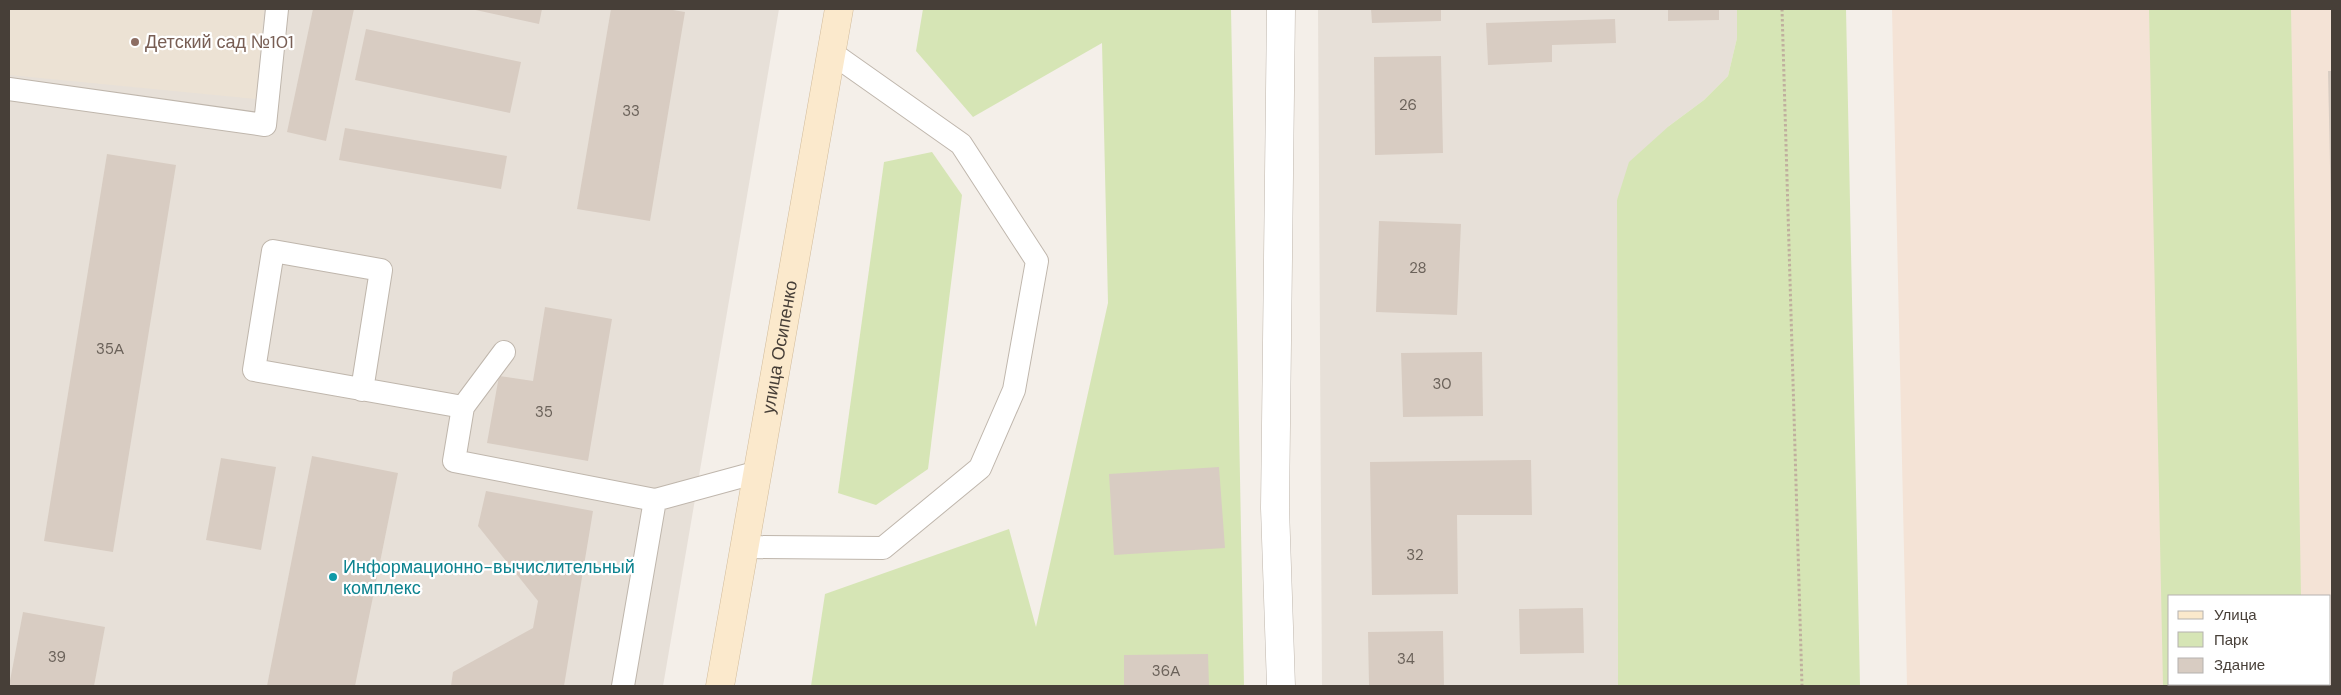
<svg xmlns="http://www.w3.org/2000/svg" width="2341" height="695" viewBox="0 0 2341 695" font-family="'DM Sans',sans-serif">
<style>
.residential{fill:#e7e0d8}
.commercial{fill:#f4e3d6;fill-rule:evenodd}
.education{fill:#ece2d4}
.green{fill:#d6e5b5}
.building{fill:#d8ccc2}
.lines{fill:none;stroke-linecap:round;stroke-linejoin:round}
.lane-casing{stroke:#bfb6ac;stroke-width:24}
.street-casing{stroke:#bfb6ac;stroke-width:29}
.secondary-casing{stroke:#d1bb9b;stroke-width:29}
.path{stroke:#c0af9e;stroke-width:3;stroke-dasharray:2.5 2.5;stroke-linecap:butt}
.lane{stroke:#fff;stroke-width:22}
.street{stroke:#fff;stroke-width:28}
.secondary{stroke:#fbe9cc;stroke-width:28}
.education-dot{fill:#8d6e63;stroke:#fff;stroke-width:2}
.culture-dot{fill:#0f9aa8;stroke:#fff;stroke-width:2}
.labels{text-anchor:middle;stroke-width:4.5;stroke-linejoin:round;paint-order:stroke}
.number-label{font-size:15px;fill:#6b625a}
.education-label{font-size:18px;fill:#785e54;stroke:#fff;text-anchor:start}
.street-label{font-size:18px;fill:#473f38;stroke:#fff}
.culture-label{font-size:18px;fill:#0d838f;stroke:#fff;text-anchor:start}
</style>
<rect width="100%" height="100%" fill="#f4efe9"/>
<!-- residential -->
<g class="residential">
<polygon points="9,9 779,9 663,686 9,686"/>
<polygon points="1318,9 1737,9 1737,38 1728,76 1704,100 1669,126 1617,200 1618,686 1322,686"/>
</g>
<!-- commercial -->
<path class="commercial" d="M 1892,9 L 2332,9 L 2332,686 L 1907,686 ZM 2170,596 L 2330,596 L 2330,684 L 2170,684 Z"/>
<!-- education -->
<polygon class="education" points="9,9 264,9 256,99 9,75"/>
<!-- green -->
<g class="green">
<polygon points="923,9 1231,9 1244,686 811,686 825,594 1009,529 1036,627 1108,303 1102,43 973,117 916,51"/>
<polygon points="1737,9 1846,9 1860,686 1618,686 1617,200 1629,162 1669,126 1704,100 1728,76 1737,38"/>
<polygon points="2149,9 2291,9 2301,596 2170,596 2170,684 2302,684 2302,686 2163,686"/>
<polygon points="932,152 962,195 928,469 876,505 838,493 884,162"/>
</g>
<!-- building -->
<g class="building">
<polygon points="313,9 354,9 326,141 287,132"/>
<polygon points="471,9 542,9 539,24"/>
<polygon points="611,9 667,9 685,12 650,221 577,209"/>
<polygon points="1371,9 1441,9 1441,21 1372,23"/>
<polygon points="1668,9 1719,9 1719,20 1668,21"/>
<polygon points="1615,19 1616,43 1552,45 1552,62 1488,65 1486,23"/>
<polygon points="366,29 521,62 510,113 355,80"/>
<polygon points="1441,56 1443,153 1375,155 1374,57"/>
<polygon points="2328,71 2332,71 2332,213 2331,213"/>
<polygon points="345,128 507,156 501,189 339,160"/>
<polygon points="107,154 176,165 113,552 44,541"/>
<polygon points="1379,221 1461,224 1457,315 1376,312"/>
<polygon points="545,307 612,319 588,461 487,443 499,376 533,381"/>
<polygon points="1482,352 1483,416 1403,417 1401,353"/>
<polygon points="312,456 398,473 355,686 267,686"/>
<polygon points="221,458 276,467 261,550 206,540"/>
<polygon points="1531,460 1532,515 1457,515 1458,594 1372,595 1370,462"/>
<polygon points="1219,467 1225,548 1114,555 1109,474"/>
<polygon points="486,491 593,511 564,686 451,686 453,672 533,628 538,601 478,526"/>
<polygon points="1583,608 1584,653 1520,654 1519,609"/>
<polygon points="23,612 105,627 94,686 9,686"/>
<polygon points="1443,631 1444,686 1369,686 1368,632"/>
<polygon points="1208,654 1209,686 1124,686 1124,655"/>
</g>
<g class="lines">
<!-- lane casing -->
<g class="lane-casing">
<g id="lane">
<polyline points="9,89 265,125 277,9"/>
<polyline points="504,352 463,407 454,461 655,500"/>
<polyline points="362,390 381,270 273,251 254,370 463,407"/>
<polyline points="745,547 883,548 980,468 1014,390 1037,261 961,144 832,53"/>
<polyline points="623,686 655,500 758,472"/>
</g>
</g>
<!-- street casing -->
<g class="street-casing">
<polyline id="street" points="1281,686 1275,508 1281,9"/>
</g>
<!-- secondary casing -->
<g class="secondary-casing">
<g id="secondary">
<path id="s1" d="M 720,686 L 839,9"/>
</g>
</g>
<!-- path -->
<polyline class="path" points="1782,9 1802,686"/>
<!-- lane -->
<use href="#lane" class="lane"/>
<!-- street -->
<use href="#street" class="street"/>
<!-- secondary -->
<use href="#secondary" class="secondary"/>
</g>
<!-- markers -->
<circle class="education-dot" cx="135" cy="42" r="5"/>
<circle class="culture-dot" cx="333" cy="577" r="5"/>
<g class="labels">
<!-- number labels -->
<g class="number-label">
<text x="1408" y="110">26</text>
<text x="631" y="116">33</text>
<text x="1418" y="273">28</text>
<text x="110" y="354">35А</text>
<text x="1442" y="389">30</text>
<text x="544" y="417">35</text>
<text x="1415" y="560">32</text>
<text x="57" y="662">39</text>
<text x="1406" y="664">34</text>
<text x="1166" y="676">36А</text>
</g>
<!-- education labels -->
<g class="education-label">
<text x="145" y="48">Детский сад №101</text>
</g>
<!-- street labels -->
<g class="street-label">
<text dy="6" stroke="none"><textPath href="#s1" startOffset="344">улица Осипенко</textPath></text>
</g>
<!-- culture labels -->
<g class="culture-label">
<text x="343" y="573">Информационно-вычислительный<tspan x="343" dy="21">комплекс</tspan></text>
</g>
</g>
<!-- border -->
<rect width="2341" height="695" fill="none" stroke="#473f38" stroke-width="20"/>
<!-- legend -->
<rect x="2168" y="595" width="162" height="90" fill="#ffffff" stroke="#b5b2af"/>
<rect x="2178" y="611" width="25" height="8" fill="#fbe9cc" stroke="#b5b2af"/>
<text x="2214" y="620" font-size="15" fill="#473f38">Улица</text>
<rect x="2178" y="632" width="25" height="15" fill="#d6e5b5" stroke="#b5b2af"/>
<text x="2214" y="645" font-size="15" fill="#473f38">Парк</text>
<rect x="2178" y="658" width="25" height="15" fill="#d8ccc2" stroke="#b5b2af"/>
<text x="2214" y="670" font-size="15" fill="#473f38">Здание</text>
</svg>
